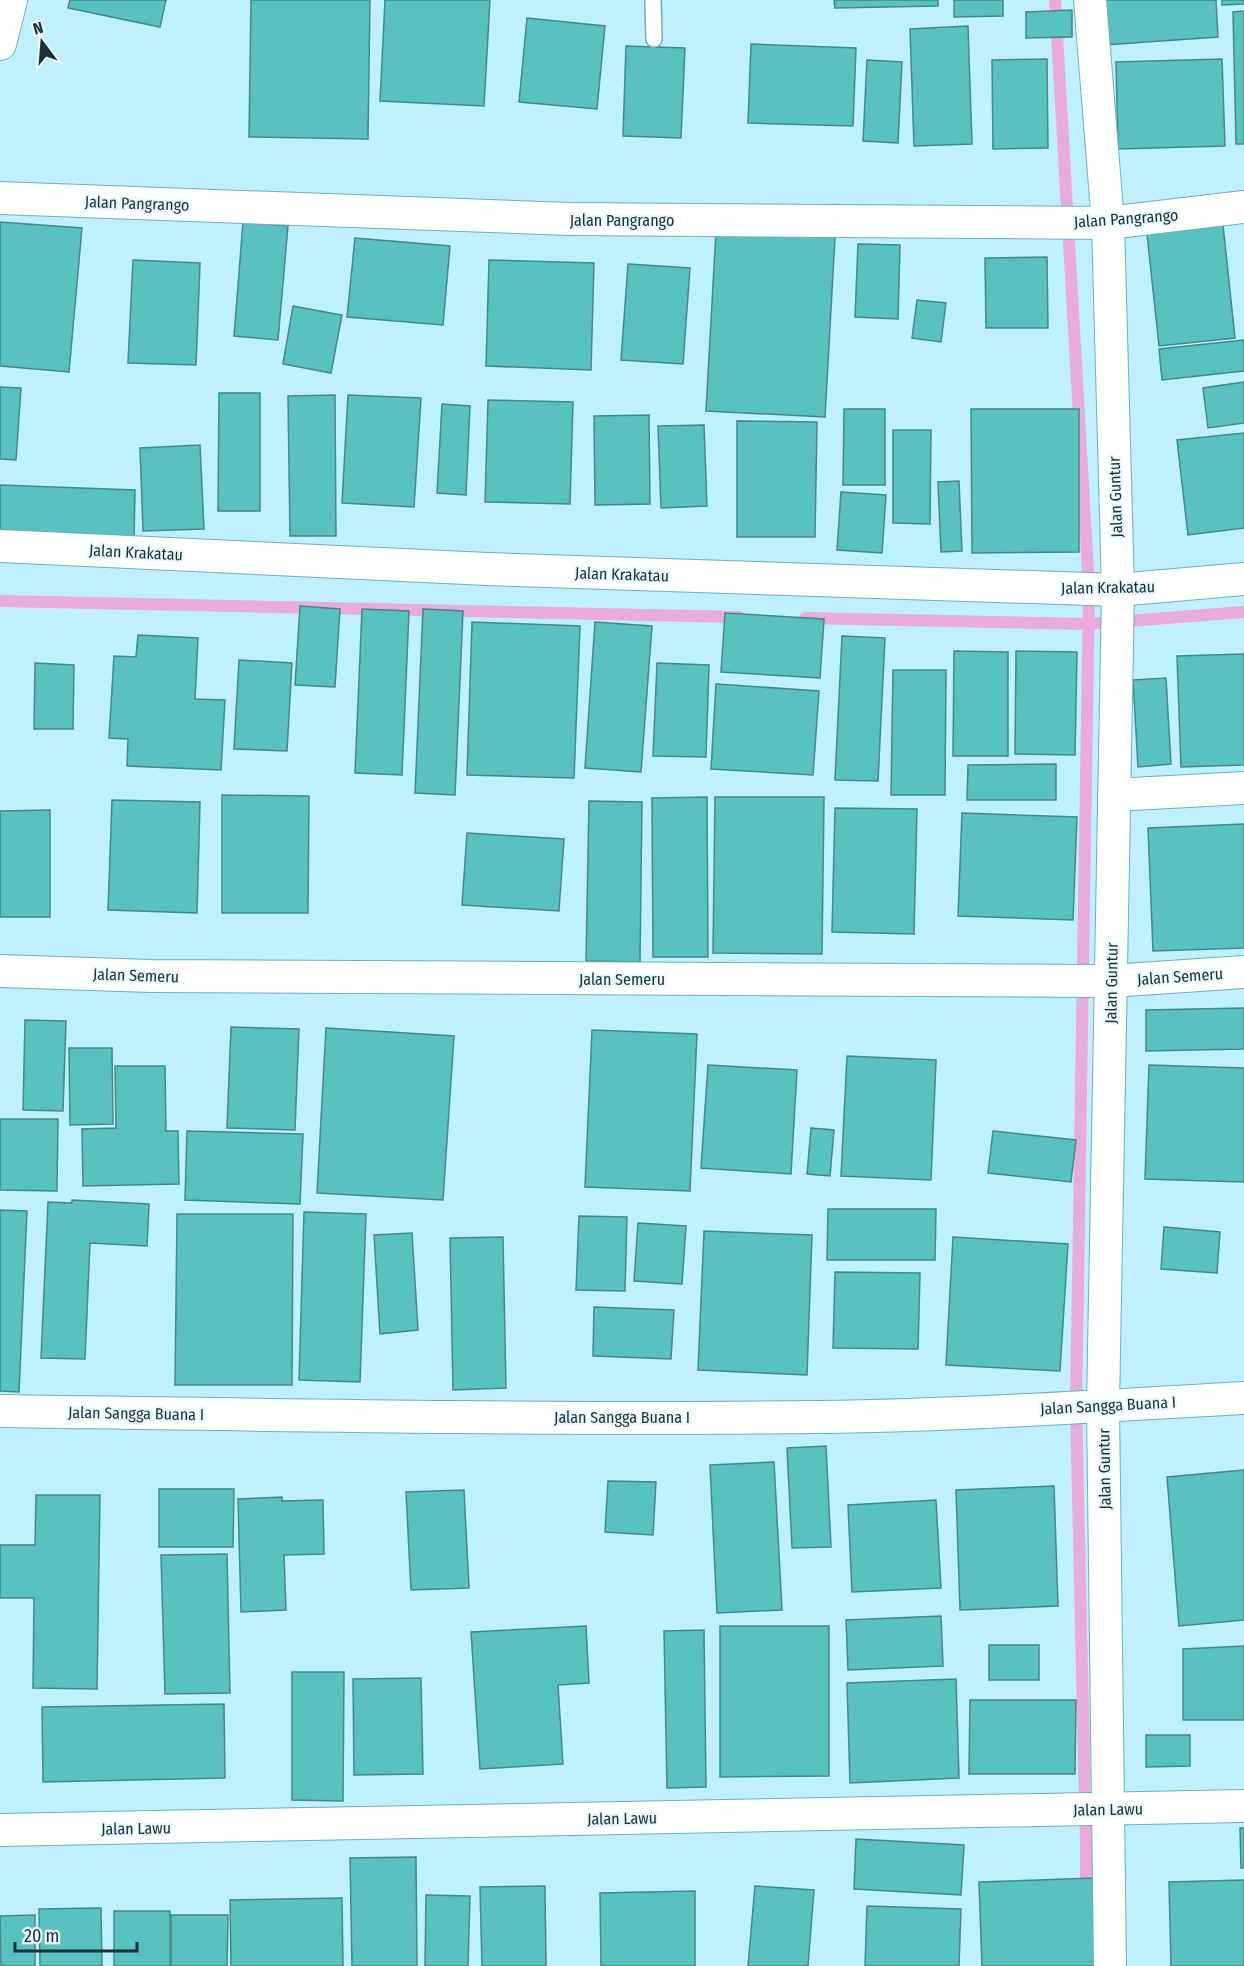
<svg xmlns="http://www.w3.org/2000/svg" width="1244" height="1966" viewBox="0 0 1244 1966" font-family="'Fira Sans Condensed',sans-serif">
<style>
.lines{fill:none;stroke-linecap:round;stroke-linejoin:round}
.stream{stroke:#e9aadd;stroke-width:12}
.building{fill:#57c2c0;stroke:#468887;stroke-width:1.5}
.service-casing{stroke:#6faebc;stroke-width:18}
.minor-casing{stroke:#6faebc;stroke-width:34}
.service{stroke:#fff;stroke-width:15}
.minor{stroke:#fff;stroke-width:32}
.labels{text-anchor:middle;stroke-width:4.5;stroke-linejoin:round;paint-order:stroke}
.street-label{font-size:16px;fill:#163137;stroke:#ebf7fa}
</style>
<rect width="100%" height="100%" fill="#bef1fd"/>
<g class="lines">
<!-- stream -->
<g class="stream">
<polyline points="1055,0 1089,589 1076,1408 1086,1845 1086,1893"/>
<polyline points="0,601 739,617"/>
<polyline points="805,618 1089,624 1244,612"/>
</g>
</g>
<!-- building -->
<g class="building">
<polygon points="70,0 166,0 160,27 68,8"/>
<polygon points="251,0 370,0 368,139 249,137"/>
<polygon points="385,0 490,0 484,106 380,101"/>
<polygon points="834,0 938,0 938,6 835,8"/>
<polygon points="954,0 1003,0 1003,16 954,17"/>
<polygon points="1102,0 1216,0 1218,37 1105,45"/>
<polygon points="1222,0 1244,0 1244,4 1222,5"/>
<polygon points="1072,10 1072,37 1026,38 1026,12"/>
<polygon points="1244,11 1244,144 1236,144 1233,12"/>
<polygon points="527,18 605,26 597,109 519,102"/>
<polygon points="968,26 972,144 914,146 910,29"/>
<polygon points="751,44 856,48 853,126 748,123"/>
<polygon points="626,46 685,48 681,138 623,136"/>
<polygon points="1047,59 1048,148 993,149 992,60"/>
<polygon points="1222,59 1225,146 1118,149 1116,62"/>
<polygon points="867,60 902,62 898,143 863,141"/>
<polygon points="0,222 82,228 69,372 0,366"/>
<polygon points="243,222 288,226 278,340 234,336"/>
<polygon points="1223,225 1235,338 1159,346 1147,234"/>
<polygon points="716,231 835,237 825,417 706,411"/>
<polygon points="355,238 450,246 443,325 347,317"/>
<polygon points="858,244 900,245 898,319 855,317"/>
<polygon points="1047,257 1048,328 986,328 985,258"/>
<polygon points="133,260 200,263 196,365 128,363"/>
<polygon points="489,260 594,263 591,370 486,366"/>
<polygon points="628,264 690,268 683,364 621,360"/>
<polygon points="917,300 946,303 941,342 912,338"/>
<polygon points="293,306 342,315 331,373 283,364"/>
<polygon points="1244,340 1244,371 1162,380 1159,349"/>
<polygon points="1244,382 1244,423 1208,428 1203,388"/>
<polygon points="0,387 21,388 16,460 0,459"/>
<polygon points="219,393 260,393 260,511 218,511"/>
<polygon points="335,395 336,536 290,536 288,396"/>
<polygon points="348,395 421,398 414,507 342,503"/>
<polygon points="488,400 573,402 570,504 485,502"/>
<polygon points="442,404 470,406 466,495 437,493"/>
<polygon points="844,409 885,409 885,485 843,485"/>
<polygon points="971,409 1079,409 1079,552 972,553"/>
<polygon points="649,415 650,504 595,505 594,416"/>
<polygon points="737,421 817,422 815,537 737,537"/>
<polygon points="704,425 707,506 661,508 658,426"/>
<polygon points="893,430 931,430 930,524 893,523"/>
<polygon points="1244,433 1244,528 1188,535 1177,440"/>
<polygon points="200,445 204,529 143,531 140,448"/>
<polygon points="959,481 962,551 941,552 938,482"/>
<polygon points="0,485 135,490 134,541 0,536"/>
<polygon points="841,492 886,495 882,553 837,550"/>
<polygon points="300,606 340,609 335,687 295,685"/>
<polygon points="362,609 409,611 402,775 355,773"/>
<polygon points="423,609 463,611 455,795 415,793"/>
<polygon points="725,613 824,619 820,678 721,672"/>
<polygon points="472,622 580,626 574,778 467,775"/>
<polygon points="595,622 652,626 641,772 585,768"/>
<polygon points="138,635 198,638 195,699 225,700 221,770 127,766 128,739 109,738 114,656 136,657"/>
<polygon points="842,636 885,638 878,781 835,780"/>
<polygon points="954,651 1008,652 1008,756 953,756"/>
<polygon points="1016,651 1077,652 1075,755 1015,754"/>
<polygon points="1244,654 1244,765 1181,767 1177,656"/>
<polygon points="239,660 292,663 287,751 234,749"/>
<polygon points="35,663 74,665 73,729 34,729"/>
<polygon points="657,663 709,665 706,757 653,756"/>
<polygon points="893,670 946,670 945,795 891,795"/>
<polygon points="1166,678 1171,764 1138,767 1133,680"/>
<polygon points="716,684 819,691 813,775 711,769"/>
<polygon points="1056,764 1056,800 967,800 968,765"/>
<polygon points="222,795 309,796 308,913 222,913"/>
<polygon points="707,797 708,957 653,957 652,798"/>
<polygon points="715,797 824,797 822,954 713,953"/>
<polygon points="112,800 200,802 197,913 108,910"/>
<polygon points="589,801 642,802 640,962 586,961"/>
<polygon points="835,808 917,809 914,934 832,932"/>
<polygon points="50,810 50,917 0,917 0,811"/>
<polygon points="962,813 1077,817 1073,920 958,916"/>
<polygon points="1244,824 1244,948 1153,951 1148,828"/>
<polygon points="467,833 564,839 559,911 462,905"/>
<polygon points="1244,1008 1244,1049 1146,1051 1146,1010"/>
<polygon points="25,1020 66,1021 63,1111 23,1110"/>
<polygon points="231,1027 299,1029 295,1130 227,1128"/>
<polygon points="326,1028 454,1036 443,1200 317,1193"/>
<polygon points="592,1030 697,1034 690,1191 585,1187"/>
<polygon points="69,1048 112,1048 113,1124 70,1125"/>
<polygon points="847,1056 936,1060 931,1180 841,1176"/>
<polygon points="708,1065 797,1070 791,1174 701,1168"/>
<polygon points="1149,1065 1244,1068 1244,1182 1145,1179"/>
<polygon points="115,1066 165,1066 166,1131 178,1131 179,1184 83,1186 82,1129 116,1128"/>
<polygon points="0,1119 58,1119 57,1191 0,1190"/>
<polygon points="811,1128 834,1130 830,1176 807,1174"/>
<polygon points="187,1131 303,1134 300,1204 185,1200"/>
<polygon points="993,1131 1076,1140 1071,1182 988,1173"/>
<polygon points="72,1200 149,1204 147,1246 90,1243 85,1359 41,1358 48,1202 72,1203"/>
<polygon points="828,1209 936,1209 935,1260 827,1260"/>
<polygon points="0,1210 27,1211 19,1392 0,1391"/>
<polygon points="304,1212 366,1214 360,1382 299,1380"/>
<polygon points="177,1214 293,1214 292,1385 175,1385"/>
<polygon points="579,1216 627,1217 625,1291 576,1290"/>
<polygon points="638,1223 686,1226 682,1284 634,1281"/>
<polygon points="1164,1227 1220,1232 1217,1273 1161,1269"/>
<polygon points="704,1231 812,1235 807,1375 698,1370"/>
<polygon points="412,1233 418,1330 380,1334 374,1235"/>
<polygon points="503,1237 506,1388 453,1390 450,1238"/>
<polygon points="953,1237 1068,1244 1060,1371 946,1365"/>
<polygon points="835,1272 920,1273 918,1349 833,1348"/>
<polygon points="594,1307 674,1310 671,1359 593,1356"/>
<polygon points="826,1446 831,1547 792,1548 787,1448"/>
<polygon points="774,1462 782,1610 717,1613 710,1465"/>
<polygon points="1244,1470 1244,1620 1179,1626 1167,1477"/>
<polygon points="608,1481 656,1482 653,1535 605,1532"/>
<polygon points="1054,1486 1058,1606 960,1610 956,1490"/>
<polygon points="159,1489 234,1489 233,1547 159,1547"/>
<polygon points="464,1490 469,1588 411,1590 406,1492"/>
<polygon points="36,1495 100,1495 97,1689 33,1688 34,1598 0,1598 0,1545 35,1545"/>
<polygon points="282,1497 282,1501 323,1500 324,1554 284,1555 286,1610 241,1612 238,1499"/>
<polygon points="936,1500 941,1588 852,1592 848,1505"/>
<polygon points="227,1554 230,1693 165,1694 161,1555"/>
<polygon points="941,1616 943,1666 848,1670 846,1620"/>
<polygon points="586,1626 589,1683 558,1685 563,1764 480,1769 471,1632"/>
<polygon points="720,1626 829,1626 829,1776 720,1777"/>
<polygon points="704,1630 706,1787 667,1788 664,1631"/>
<rect x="989" y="1645" width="50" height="35"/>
<polygon points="1244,1646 1244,1720 1183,1720 1183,1649"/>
<polygon points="292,1672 344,1672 343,1801 292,1800"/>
<polygon points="421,1678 423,1774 354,1775 353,1679"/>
<polygon points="956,1679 959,1778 850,1783 847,1683"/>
<polygon points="970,1700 1076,1700 1075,1774 969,1774"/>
<polygon points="224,1704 225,1778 43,1782 42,1707"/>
<polygon points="1146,1735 1190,1735 1190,1766 1146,1767"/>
<polygon points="1240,1828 1244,1828 1244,1868 1241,1868"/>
<polygon points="856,1839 964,1845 961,1895 854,1889"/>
<polygon points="416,1857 417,1966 352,1966 350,1858"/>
<polygon points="1094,1878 1098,1966 982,1966 979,1882"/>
<polygon points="1244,1880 1244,1966 1171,1966 1169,1882"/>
<polygon points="545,1886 546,1966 482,1966 480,1887"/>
<polygon points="755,1886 814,1890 808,1966 748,1966"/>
<polygon points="695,1891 695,1966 601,1966 600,1893"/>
<polygon points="426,1895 470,1896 468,1966 425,1966"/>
<polygon points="342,1898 343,1966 231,1966 230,1900"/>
<polygon points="867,1906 961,1909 959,1966 865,1966"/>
<polygon points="101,1908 102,1966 40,1966 39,1909"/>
<rect x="114" y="1911" width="56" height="55"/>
<polygon points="35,1915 35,1966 1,1966 0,1916"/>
<polygon points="171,1915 228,1915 227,1966 171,1966"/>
</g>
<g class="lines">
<!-- service casing -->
<g class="service-casing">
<polyline id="service" points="653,0 654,39"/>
</g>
<!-- minor casing -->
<g class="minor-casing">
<g id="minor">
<polyline points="1090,0 1108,223 1118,590 1103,1406 1110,1966"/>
<polyline points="0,44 11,0"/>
<polyline points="0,198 569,219 1108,223 1244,207"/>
<polyline points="0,546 487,569 1118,590 1244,579"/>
<polyline points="1114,795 1244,788"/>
<polyline points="0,971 151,976 1111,981 1244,972"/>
<path d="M 0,1411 C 273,1415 546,1420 819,1417 C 961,1415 1103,1406 1244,1398"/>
<polyline points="0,1830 1244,1806"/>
</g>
</g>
<!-- service -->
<use href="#service" class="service"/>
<!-- minor -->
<use href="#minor" class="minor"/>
</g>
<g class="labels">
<!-- street labels -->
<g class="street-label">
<text transform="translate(137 203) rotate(2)" y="6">Jalan Pangrango</text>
<text transform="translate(1126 218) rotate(-4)" y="6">Jalan Pangrango</text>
<text x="622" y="226">Jalan Pangrango</text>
<text transform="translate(1115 497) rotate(-92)" y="6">Jalan Guntur</text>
<text transform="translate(136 552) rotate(3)" y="6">Jalan Krakatau</text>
<text transform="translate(622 574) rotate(2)" y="6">Jalan Krakatau</text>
<text transform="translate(1108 587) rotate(-1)" y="6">Jalan Krakatau</text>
<text transform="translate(136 975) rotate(2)" y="6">Jalan Semeru</text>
<text transform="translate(1180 976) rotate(-4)" y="6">Jalan Semeru</text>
<text x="622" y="985">Jalan Semeru</text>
<text transform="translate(1111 983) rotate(-89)" y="6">Jalan Guntur</text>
<text transform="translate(1108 1405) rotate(-3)" y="6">Jalan Sangga Buana I</text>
<text transform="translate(136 1413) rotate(1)" y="6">Jalan Sangga Buana I</text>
<text x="622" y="1423">Jalan Sangga Buana I</text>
<text transform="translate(1104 1469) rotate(-91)" y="6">Jalan Guntur</text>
<text transform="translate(1108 1809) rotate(-1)" y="6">Jalan Lawu</text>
<text transform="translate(622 1818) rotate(-1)" y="6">Jalan Lawu</text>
<text transform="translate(136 1828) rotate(-1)" y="6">Jalan Lawu</text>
</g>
</g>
<!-- north arrow -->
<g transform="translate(42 42) rotate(344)" stroke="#ebf7fa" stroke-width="4.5" paint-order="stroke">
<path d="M0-4.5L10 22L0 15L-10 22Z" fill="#163137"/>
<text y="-9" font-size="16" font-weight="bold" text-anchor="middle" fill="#163137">N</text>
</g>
<!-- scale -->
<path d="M15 1942v9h122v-9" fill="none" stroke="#163137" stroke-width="3"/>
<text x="24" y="1942" font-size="18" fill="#163137" stroke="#ebf7fa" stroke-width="4.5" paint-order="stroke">20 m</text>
</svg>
